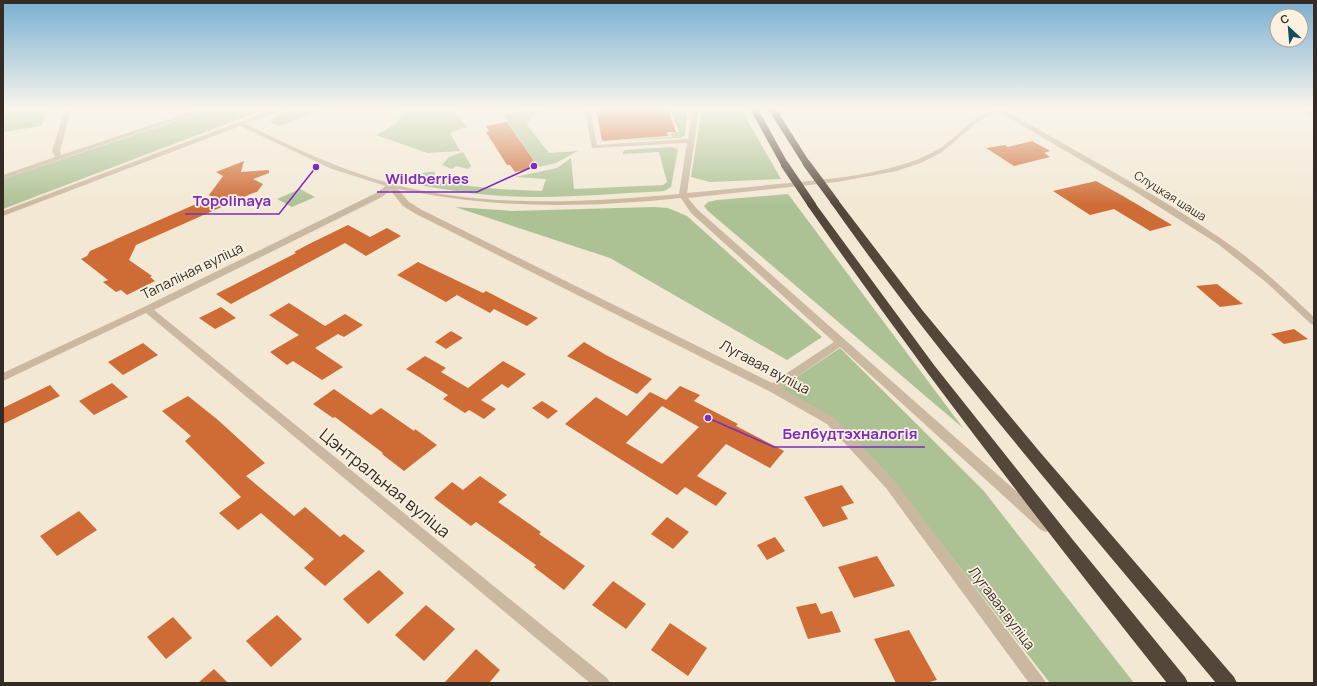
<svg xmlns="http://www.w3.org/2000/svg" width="1317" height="686" viewBox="0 0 1317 686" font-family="Manrope,sans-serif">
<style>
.green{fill:#adc294}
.building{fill:#cf6c35;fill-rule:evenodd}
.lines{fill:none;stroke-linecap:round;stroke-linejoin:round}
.minor{fill:#cab8a0;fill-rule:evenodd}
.highway{fill:#55463a;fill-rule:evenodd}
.highway-bridge{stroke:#55463a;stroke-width:8}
.labels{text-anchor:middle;stroke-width:3.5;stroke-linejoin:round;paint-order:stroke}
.far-street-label{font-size:12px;fill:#342b24;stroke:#faf1e1}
.street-label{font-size:14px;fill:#342b24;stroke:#faf1e1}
.near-street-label{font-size:17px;fill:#342b24;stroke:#faf1e1}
.leader{fill:none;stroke:#7b2cbf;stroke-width:1.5}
.callout-dot{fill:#7b2cbf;stroke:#faf1e1;stroke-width:1.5}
.callout-label{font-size:15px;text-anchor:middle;font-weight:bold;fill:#7b2cbf;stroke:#faf1e1;stroke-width:3.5;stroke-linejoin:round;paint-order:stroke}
</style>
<rect width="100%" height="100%" fill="#f2e8d4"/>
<!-- green -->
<g class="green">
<polygon points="3,109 47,109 41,126 3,132"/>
<polygon points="212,109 265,109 3,209 3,179"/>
<polygon points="291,109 322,109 280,126 273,124 270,120"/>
<polygon points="405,109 446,109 454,111 467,127 450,133 460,151 427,153 376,135 396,124"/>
<polygon points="523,109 540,110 529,120 527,125 549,153 578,151 556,163 538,167 505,118 504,115 524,111"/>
<polygon points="670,109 688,109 685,135 680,138 617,141 672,137 670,133 679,132"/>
<polygon points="702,109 741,109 781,179 710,182 691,177"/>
<path d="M 671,147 L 678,149 L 671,187 L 664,191 C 607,194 548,200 490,195 C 466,193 442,189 418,185 L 414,184 L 413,182 C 418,174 426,171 435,172 L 434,179 C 470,188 506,190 542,191 L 546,179 L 515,177 L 557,168 L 571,158 L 574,189 L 663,185 L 667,182 L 659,152 L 623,154 L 623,152 L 625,150 Z"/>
<polygon points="463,152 471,166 468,169 456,166 452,169 442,165 449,157"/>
<polygon points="300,189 315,197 292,207 277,199"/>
<polygon points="788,194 963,428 708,211 704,206 708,202 717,200"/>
<polygon points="455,207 512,211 654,207 668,208 687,216 822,337 787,360 610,258"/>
<polygon points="840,348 983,490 1134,683 1050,683 894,483 832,419 779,389"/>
</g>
<!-- building -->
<g class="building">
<polygon points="596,109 668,109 676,132 667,132 668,136 602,141"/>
<polygon points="507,122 538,167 515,172 510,165 507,165 486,132 489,131 486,126"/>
<polygon points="1032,141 1050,151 1044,153 1050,157 1014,166 986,148 1005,145 1008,147"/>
<polygon points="244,161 241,172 269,170 269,173 253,179 263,184 257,192 253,193 136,245 129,260 152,276 150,277 155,281 127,295 121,290 116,292 103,282 108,280 81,259 87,256 90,251 115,240 114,240 212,197 209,195 223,176 216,172"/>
<polygon points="1096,181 1123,196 1172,225 1150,231 1114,209 1090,215 1053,191"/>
<polygon points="348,225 370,237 387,228 401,236 366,256 345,243 231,304 216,294 296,253 294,252 311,243"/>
<polygon points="418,262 483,293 486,291 538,318 527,326 494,309 490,313 457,295 446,302 397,275"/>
<polygon points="1217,284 1243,304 1220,307 1196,286"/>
<polygon points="289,303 325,326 345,314 363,325 344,337 338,334 315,348 343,367 322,380 293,361 287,365 270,352 299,335 269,315"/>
<polygon points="221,307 236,318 215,329 199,318"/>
<polygon points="1294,329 1308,339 1284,344 1271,334"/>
<polygon points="451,331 463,338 446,349 435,342"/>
<polygon points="584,342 606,355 652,379 637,394 567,356"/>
<polygon points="143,343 158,355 123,375 108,362"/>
<polygon points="425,356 446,368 441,372 468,388 503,361 526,374 508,388 502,384 481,400 496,409 484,419 469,410 465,413 443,399 448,395 406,369"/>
<polygon points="112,383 128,397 94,415 79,401"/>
<polygon points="50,385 60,396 3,424 3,408"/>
<path d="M 680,386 L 700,395 L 694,401 L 738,424 L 736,426 L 784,451 L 770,468 L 726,444 L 697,476 L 727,493 L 716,506 L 685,487 L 677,495 L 565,424 L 596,397 L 627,416 L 650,392 L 666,400 ZM 662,406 L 699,427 L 662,464 L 626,443 Z"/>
<polygon points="334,389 371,415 381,408 414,431 415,429 437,445 404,471 382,454 383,453 335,417 333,418 313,404"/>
<polygon points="188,396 218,420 265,463 246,476 294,516 305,507 340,537 344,534 365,551 325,586 304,568 314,559 261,513 238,530 219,513 241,497 185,441 191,436 162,411"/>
<polygon points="542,401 558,411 548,419 532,408"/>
<polygon points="480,476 507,495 498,502 541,532 539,534 585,566 564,590 534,567 536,565 476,522 471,526 434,498 452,482 463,490"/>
<polygon points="842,485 854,503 841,507 848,519 823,527 804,497"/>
<polygon points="79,511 97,530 57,556 40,536"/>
<polygon points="667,517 689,532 673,549 651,534"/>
<polygon points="775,537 785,551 767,560 757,545"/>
<polygon points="877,556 895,586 854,598 838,567"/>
<polygon points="379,570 404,593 368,624 343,599"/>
<polygon points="613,581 646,604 626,629 592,605"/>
<polygon points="816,603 821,614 832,611 841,632 808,639 796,607"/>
<polygon points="426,605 455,629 424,661 395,635"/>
<polygon points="277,615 302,639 271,667 246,641"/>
<polygon points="173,617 192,638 166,659 147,637"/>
<polygon points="670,623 707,648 688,676 651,650"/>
<polygon points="909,630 937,680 926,683 896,683 874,639"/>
<polygon points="476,649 500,670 489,683 444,683"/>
<polygon points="214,669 228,683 198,683"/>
</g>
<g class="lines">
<!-- minor -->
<g class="minor">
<polygon points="65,109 71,109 60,151 61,155 199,109 209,109 3,179 3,175 55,157 52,151"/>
<path d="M 274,109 L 283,109 L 246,124 C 288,145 330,165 375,179 C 472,209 579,203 679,194 L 687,143 L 592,148 L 584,109 L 590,109 L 597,145 L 688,139 L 693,109 L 699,109 L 687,193 C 718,190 748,187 778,184 C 820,180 863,177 904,164 C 917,160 931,154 943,146 C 968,129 974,109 1008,109 L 1006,111 C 1079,153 1154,192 1223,240 C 1256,262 1285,290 1314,317 L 1314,325 L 1311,324 L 1267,283 L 1218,244 L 1134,191 L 999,112 L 980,120 L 942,152 L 923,162 L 897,171 L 837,182 L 688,198 L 697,209 L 1051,522 L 1052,526 L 1051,530 L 1046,532 L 1041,530 L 840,347 L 781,388 L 835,418 L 894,480 L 1043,678 L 1046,683 L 1029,683 L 886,488 L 827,424 L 769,391 L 416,214 L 403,206 L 390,190 L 382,197 L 154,310 L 607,678 L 610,683 L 590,683 L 146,313 L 3,381 L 3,373 L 144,307 L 376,193 L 386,186 L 332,169 L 240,126 L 3,216 L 3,211 ZM 398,189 C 495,209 582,208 681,198 L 691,213 L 834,342 L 772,383 L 422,210 L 409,202 Z"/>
<polygon points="1297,109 1305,109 1314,113 1314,118"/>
</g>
<!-- highway -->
<g class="highway">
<polygon points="750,109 758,109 789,165 788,167 782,167 781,165"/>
<polygon points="768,109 776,109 811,164 810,166 804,166"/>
<path d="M 835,199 L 838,200 L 923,311 L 1039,451 L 1234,677 L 1237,683 L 1216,683 C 1085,525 948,370 830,202 Z"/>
<path d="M 812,202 L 815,203 L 934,365 L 1073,540 L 1185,677 L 1188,683 L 1167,683 C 1043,527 921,369 807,205 Z"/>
</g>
<!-- highway-bridge -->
<g class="highway-bridge">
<polyline points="807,164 835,202"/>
<polyline points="785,165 812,205"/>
</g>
</g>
<!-- sky -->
<linearGradient id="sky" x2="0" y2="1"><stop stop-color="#79afd2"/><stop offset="0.53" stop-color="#f9f5ec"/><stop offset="1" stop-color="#f9f5ec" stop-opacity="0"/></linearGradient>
<rect width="1317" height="205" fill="url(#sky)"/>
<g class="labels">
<!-- far-street labels -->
<g class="far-street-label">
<text transform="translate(1170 196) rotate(32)" y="4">Слуцкая шаша</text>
</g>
<!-- street labels -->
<g class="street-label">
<text transform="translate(192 271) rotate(-26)" y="5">Тапаліная вуліца</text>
<text transform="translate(765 367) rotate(28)" y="5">Лугавая вуліца</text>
<text transform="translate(1002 608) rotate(53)" y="5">Лугавая вуліца</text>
</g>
<!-- near-street labels -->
<g class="near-street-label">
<text transform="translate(385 483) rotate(39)" y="6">Цэнтральная вуліца</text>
</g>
</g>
<!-- callouts -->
<path class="leader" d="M534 166L477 192H377M316 167L279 214H185M708 418L774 447H925"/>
<g class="callout-dot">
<circle cx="534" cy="166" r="4"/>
<circle cx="316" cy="167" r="4"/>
<circle cx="708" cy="418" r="4"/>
</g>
<g class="callout-label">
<text x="427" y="184">Wildberries</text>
<text x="232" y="206">Topolinaya</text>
<text x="850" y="439">Белбудтэхналогія</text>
</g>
<!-- border -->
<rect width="1317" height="686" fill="none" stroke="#342b24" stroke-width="8"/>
<!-- north arrow -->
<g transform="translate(1289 28) rotate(334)"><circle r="19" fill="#faf1e1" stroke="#aba295"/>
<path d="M0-3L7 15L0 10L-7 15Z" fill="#174c58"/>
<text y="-6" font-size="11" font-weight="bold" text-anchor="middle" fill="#342b24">С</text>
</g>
</svg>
